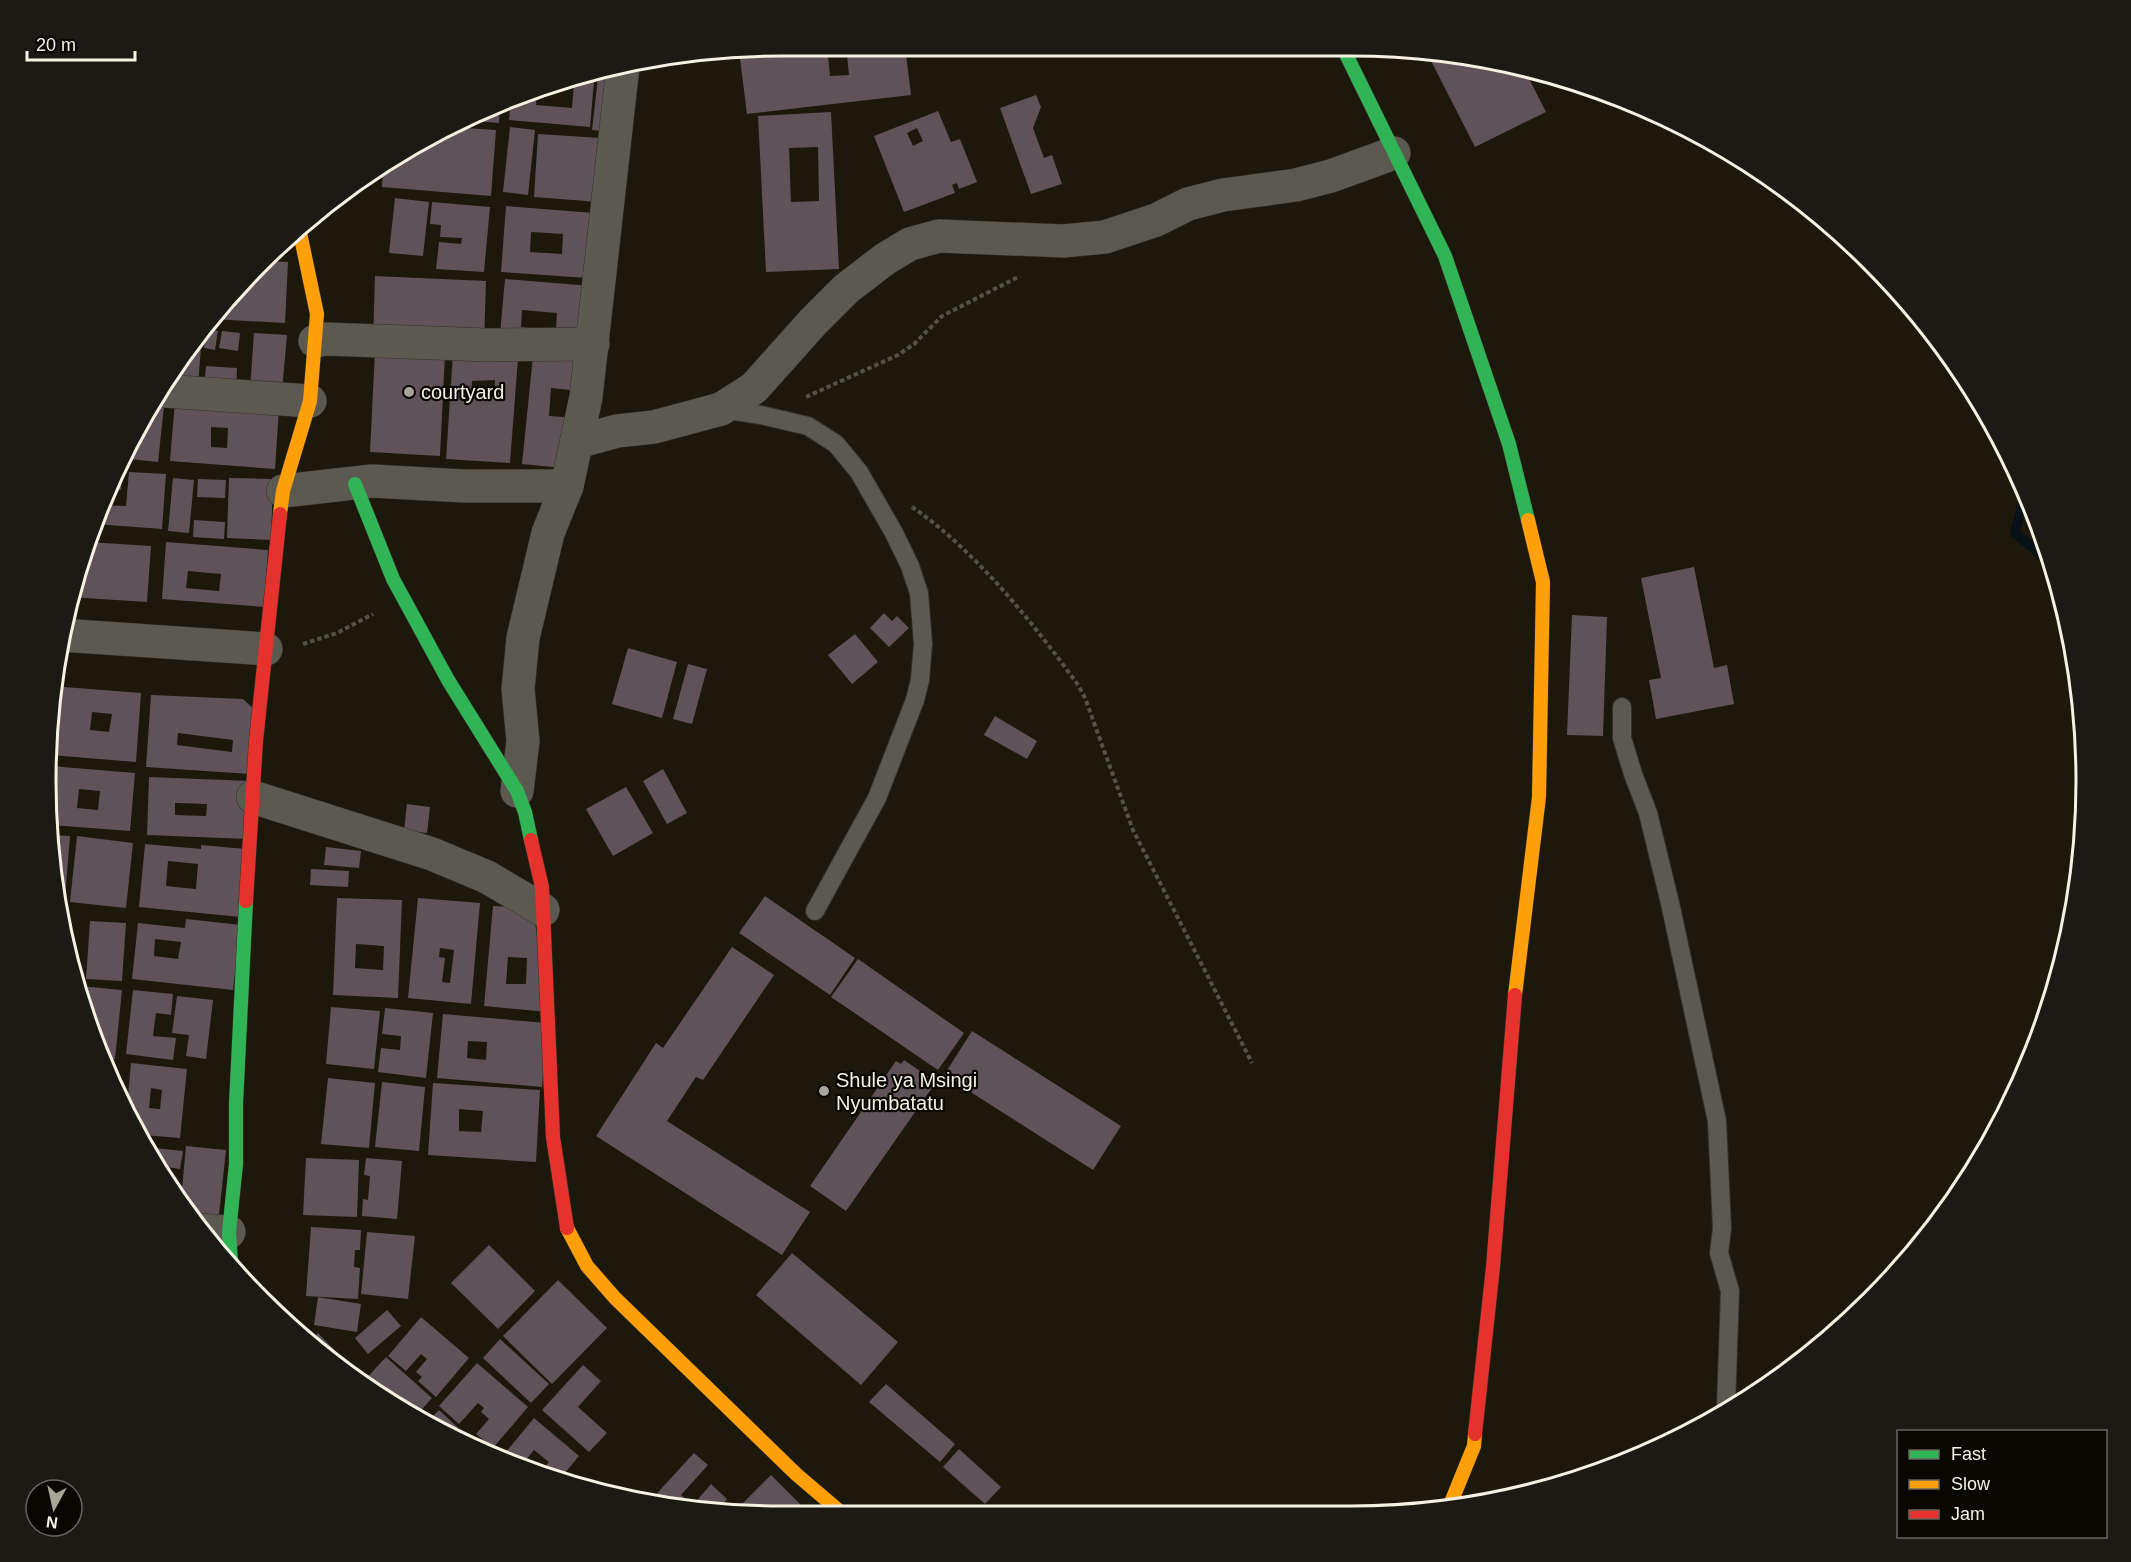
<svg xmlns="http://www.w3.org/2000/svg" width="2131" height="1562" viewBox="0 0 2131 1562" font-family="Helvetica,sans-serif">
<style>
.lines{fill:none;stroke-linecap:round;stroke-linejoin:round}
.stream{stroke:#071117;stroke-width:10}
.building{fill:#605259;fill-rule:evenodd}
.lane-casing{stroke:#35322b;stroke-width:20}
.street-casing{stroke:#35322b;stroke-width:34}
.fast-casing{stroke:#35322b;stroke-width:15}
.slow-casing{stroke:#35322b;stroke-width:15}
.jam-casing{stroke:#35322b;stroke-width:15}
.path{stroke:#545248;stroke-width:4;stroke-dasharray:4.5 3;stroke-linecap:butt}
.lane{stroke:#5c5950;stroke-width:18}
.street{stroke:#5c5950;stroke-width:33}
.fast{stroke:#30b455;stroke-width:14}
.slow{stroke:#ff9f0a;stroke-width:14}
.jam{stroke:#e5322d;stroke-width:14}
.poi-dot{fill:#a9a598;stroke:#090702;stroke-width:2}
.labels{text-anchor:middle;stroke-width:4.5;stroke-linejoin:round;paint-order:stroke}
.poi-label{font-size:20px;fill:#f5f1e3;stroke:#090702;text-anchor:start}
.rim{fill:none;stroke:#f5f1e3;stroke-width:3}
</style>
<rect width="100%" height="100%" fill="#1c180c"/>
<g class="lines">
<!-- stream -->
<polyline class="stream" points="2025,495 2015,533 2051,563"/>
</g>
<!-- building -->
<g class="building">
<polygon points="781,45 793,45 793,55 810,53 809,45 827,45 830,76 849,75 846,45 905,45 911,95 747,114 739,51"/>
<polygon points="1426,51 1523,67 1546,112 1475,147"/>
<polygon points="622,66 617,133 592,130 599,69"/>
<polygon points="590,70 595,70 590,127 509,120 511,97 537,88 536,105 572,108 574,83 556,82"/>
<polygon points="1036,95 1041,107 1033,128 1044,158 1052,155 1062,184 1031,194 1000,108"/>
<polygon points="500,101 499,123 463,120 499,101"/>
<path d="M 938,111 L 951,142 L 960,139 L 977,182 L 959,189 L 957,183 L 952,185 L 955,193 L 904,212 L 874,136 ZM 917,128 L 923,141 L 913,146 L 907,133 Z"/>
<path d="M 831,112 L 839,269 L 766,272 L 758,116 ZM 818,147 L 819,201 L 791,202 L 789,148 Z"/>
<polygon points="451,127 496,130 491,196 382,187 383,163"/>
<polygon points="510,127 535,130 528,195 503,192"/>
<polygon points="538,134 616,139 611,203 534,197"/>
<polygon points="395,198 429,202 423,256 389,253"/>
<polygon points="432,202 490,207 484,272 436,269 439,242 461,244 462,238 440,237 441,225 430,224"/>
<path d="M 506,206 L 607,214 L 602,279 L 501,272 ZM 531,232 L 563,234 L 562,254 L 530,252 Z"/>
<polygon points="267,261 288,262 285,323 212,319 226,297 238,298 239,286"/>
<polygon points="375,276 486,281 484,345 373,340"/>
<path d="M 505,279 L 604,287 L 599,353 L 499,345 ZM 522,310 L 557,313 L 556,330 L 521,327 Z"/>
<polygon points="207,329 218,331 215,350 204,348"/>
<polygon points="222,331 240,333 238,351 219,348"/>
<polygon points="254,333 287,335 282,391 250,389"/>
<polygon points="202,334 198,386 178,384 179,369"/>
<polygon points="375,351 445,354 440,456 370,452"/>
<path d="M 453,353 L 518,358 L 510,463 L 446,459 ZM 495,380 L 495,397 L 471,396 L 472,381 Z"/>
<path d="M 533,356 L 599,363 L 572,469 L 522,464 ZM 551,388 L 581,391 L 579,418 L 549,416 Z"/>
<polygon points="206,366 237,368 236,391 204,390"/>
<path d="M 175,401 L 279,408 L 275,469 L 170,461 ZM 211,427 L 228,428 L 227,448 L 211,447 Z"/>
<polygon points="155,405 164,406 158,462 120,458"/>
<polygon points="116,470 122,470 121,490 108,490"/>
<polygon points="129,472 166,474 162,529 95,524 102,505 126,506"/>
<polygon points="173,478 194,480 189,533 168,531"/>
<polygon points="229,478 273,479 271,540 227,538"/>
<polygon points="198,479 226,480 225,498 197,497"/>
<polygon points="194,520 225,522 224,539 193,537"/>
<polygon points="88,542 151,546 147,602 69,597"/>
<path d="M 166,542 L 268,550 L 264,607 L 162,599 ZM 188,571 L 221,574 L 219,591 L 186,588 Z"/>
<polygon points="1694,567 1714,668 1727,665 1734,704 1656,719 1649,680 1661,678 1641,578"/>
<polygon points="884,613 892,621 897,616 909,628 889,647 870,628"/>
<polygon points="1572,615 1607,617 1603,736 1567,735"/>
<polygon points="855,634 878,662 852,684 828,655"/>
<polygon points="628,648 677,662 662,718 612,704"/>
<polygon points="688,664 707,669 692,724 673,719"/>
<path d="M 51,686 L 141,693 L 136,762 L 51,755 ZM 92,712 L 112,714 L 109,732 L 90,730 Z"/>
<path d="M 151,695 L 243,699 L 256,711 L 250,774 L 146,767 ZM 178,733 L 233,740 L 232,752 L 177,745 Z"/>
<polygon points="995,716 1037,741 1027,759 984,735"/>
<path d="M 51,766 L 135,773 L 130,831 L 51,825 ZM 79,789 L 100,791 L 98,810 L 77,808 Z"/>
<polygon points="663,769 687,813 667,824 643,781"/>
<path d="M 149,777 L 251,781 L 248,839 L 147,835 ZM 175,803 L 207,804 L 206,816 L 175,815 Z"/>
<polygon points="626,787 653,833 613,856 586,809"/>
<polygon points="407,804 430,807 427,833 404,831"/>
<polygon points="51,835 70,836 65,899 57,899 51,877"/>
<polygon points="77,836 133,843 126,908 70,902"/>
<path d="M 145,844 L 201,849 L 201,845 L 246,849 L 240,917 L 139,907 ZM 168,861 L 198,864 L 196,889 L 166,886 Z"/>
<polygon points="326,847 361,851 359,868 324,865"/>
<polygon points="311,869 349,871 348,887 310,885"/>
<polygon points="765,896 855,958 830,995 739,933"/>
<path d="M 337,898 L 402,900 L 398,998 L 333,995 ZM 356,944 L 384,946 L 383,970 L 355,968 Z"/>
<path d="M 418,898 L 480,903 L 471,1004 L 408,998 ZM 440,948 L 454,950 L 450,983 L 442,982 L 445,958 L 439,957 Z"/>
<path d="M 493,906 L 533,908 L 548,1012 L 484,1006 ZM 508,957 L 527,958 L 526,984 L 506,984 Z"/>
<path d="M 186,919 L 241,925 L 233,990 L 132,979 L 138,923 L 185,928 ZM 155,939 L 181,942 L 178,959 L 154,956 Z"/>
<polygon points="90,921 126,923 122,981 86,979"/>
<polygon points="732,947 774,975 703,1080 696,1077 667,1121 810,1212 782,1255 596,1136 656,1043 663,1048"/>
<polygon points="858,959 964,1033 938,1070 831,997"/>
<polygon points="80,986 122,990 115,1059 99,1057 92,1028 94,1013 87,1012"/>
<polygon points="133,990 173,994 171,1015 156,1013 153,1036 176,1038 173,1060 126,1054"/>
<polygon points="177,996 213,1000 206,1059 186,1056 189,1035 172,1033"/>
<polygon points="331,1007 380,1011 374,1069 326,1064"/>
<polygon points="385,1008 433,1013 426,1078 378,1072 381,1048 400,1050 401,1036 382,1034"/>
<path d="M 443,1014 L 547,1023 L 542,1087 L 437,1078 ZM 468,1041 L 487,1042 L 486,1060 L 467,1058 Z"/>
<polygon points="972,1031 1121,1126 1093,1170 944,1075"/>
<polygon points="904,1060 936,1082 846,1211 810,1186 896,1061 901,1064"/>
<path d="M 131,1063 L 187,1069 L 180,1138 L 143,1135 L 127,1107 ZM 151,1088 L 162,1090 L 160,1109 L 149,1108 Z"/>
<polygon points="328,1078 375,1083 369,1148 321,1144"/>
<polygon points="382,1082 425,1087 419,1151 375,1147"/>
<path d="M 433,1083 L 540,1090 L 536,1162 L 428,1155 ZM 459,1109 L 483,1111 L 481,1132 L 459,1131 Z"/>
<polygon points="186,1146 226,1150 219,1215 187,1212 181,1200"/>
<polygon points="154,1148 183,1151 180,1169 161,1166 153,1153"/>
<polygon points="306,1158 359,1160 357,1217 303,1215"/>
<polygon points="366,1158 402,1161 397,1219 362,1216 363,1199 368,1200 370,1176 364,1175"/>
<polygon points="311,1227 361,1230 360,1250 355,1250 354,1267 360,1268 358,1299 306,1296"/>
<polygon points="367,1232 415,1236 408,1299 361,1294"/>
<polygon points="489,1245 535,1291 498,1329 451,1283"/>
<polygon points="792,1253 898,1342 861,1385 756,1295"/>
<polygon points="558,1280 607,1328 552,1384 503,1336"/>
<polygon points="318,1297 361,1304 357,1332 314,1325"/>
<polygon points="387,1310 401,1326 368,1354 355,1338"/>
<polygon points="421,1317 469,1358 436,1397 418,1381 422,1377 416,1372 427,1359 421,1354 406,1371 388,1356"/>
<polygon points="318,1333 341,1357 333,1365 310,1342"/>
<polygon points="500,1339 549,1384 531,1403 483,1358"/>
<polygon points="386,1357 432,1398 416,1416 362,1383"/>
<polygon points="477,1363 528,1407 493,1448 476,1434 489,1419 481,1412 484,1408 478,1403 459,1424 439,1406"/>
<polygon points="583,1365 601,1381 578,1407 607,1433 589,1452 542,1410"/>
<polygon points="886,1384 955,1444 940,1462 869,1402"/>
<polygon points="439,1410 468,1437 462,1443 426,1423"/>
<polygon points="534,1418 579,1456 559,1480 540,1473 549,1462 534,1450 521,1466 501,1458"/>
<polygon points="959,1449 1001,1487 985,1504 943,1467"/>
<polygon points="694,1453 708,1465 681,1495 693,1505 711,1484 727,1499 715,1513 649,1502"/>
<polygon points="771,1475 811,1515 731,1515"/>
</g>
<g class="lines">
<!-- lane casing -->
<g class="lane-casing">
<g id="lane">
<polyline points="723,409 761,415 808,426 836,444 859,472 894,533 910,566 919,593 923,644 920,680 915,700 877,798 815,911"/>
<polyline points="1622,707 1622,738 1633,774 1648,813 1670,903 1717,1121 1722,1228 1719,1253 1730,1291 1726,1406"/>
</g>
</g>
<!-- street casing -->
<g class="street-casing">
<g id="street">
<polyline points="315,341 326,339 487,345 593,344"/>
<polyline points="164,391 310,401"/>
<polyline points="577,442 617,431 654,427 721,409 754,388 813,322 846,289 885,259 910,244 939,236 1064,241 1105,237 1156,220 1188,204 1223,195 1296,185 1331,176 1394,153"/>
<polyline points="283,491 372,481 464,486 567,486"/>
<polyline points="61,635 266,649"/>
<polyline points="517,791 523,741 518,689 523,638 548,533 567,486 586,397 623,66"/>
<polyline points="253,797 432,854 487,877 543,910"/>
<polyline points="198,1230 229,1232"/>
</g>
</g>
<!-- fast casing -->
<g class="fast-casing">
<g id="fast">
<polyline points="1342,46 1445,256 1509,444 1528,520"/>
<polyline points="355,484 393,579 448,680 517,791 525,812 531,840"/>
<polyline points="231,1263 229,1232 236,1164 236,1104 246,901"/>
</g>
</g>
<!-- slow casing -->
<g class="slow-casing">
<g id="slow">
<polyline points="280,514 283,491 310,401 317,314 300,233"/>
<polyline points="1515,995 1539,797 1543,582 1528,520"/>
<polyline points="567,1228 587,1266 615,1298 796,1474 844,1515"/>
<polyline points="1448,1510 1474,1446 1475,1434"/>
</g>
</g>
<!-- jam casing -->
<g class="jam-casing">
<g id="jam">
<polyline points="531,840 542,887 553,1137 567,1228"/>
<polyline points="246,901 256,741 280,514"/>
<polyline points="1475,1434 1493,1267 1515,995"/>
</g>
</g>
<!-- path -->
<g class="path">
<polyline points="806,397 898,355 914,344 942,316 1020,276"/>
<path d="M 912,507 C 974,549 1035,625 1078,685 L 1085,698 L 1133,830 L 1252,1063"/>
<polyline points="303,644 337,633 373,614"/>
</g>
<!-- lane -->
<use href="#lane" class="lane"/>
<!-- street -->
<use href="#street" class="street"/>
<!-- fast -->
<use href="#fast" class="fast"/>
<!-- slow -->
<use href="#slow" class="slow"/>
<!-- jam -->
<use href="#jam" class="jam"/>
</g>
<!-- markers -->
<g class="poi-dot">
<circle cx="409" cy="392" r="6"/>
<circle cx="824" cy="1091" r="6"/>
</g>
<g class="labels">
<!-- poi labels -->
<g class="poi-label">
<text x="421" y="399">courtyard</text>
<text x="836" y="1087">Shule ya Msingi<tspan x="836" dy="23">Nyumbatatu</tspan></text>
</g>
</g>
<!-- crop -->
<path d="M0 0H2131V1562H0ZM781 56H1351A725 725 0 0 1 2076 781V781A725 725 0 0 1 1351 1506H781A725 725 0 0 1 56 781V781A725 725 0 0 1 781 56Z" fill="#1c1a14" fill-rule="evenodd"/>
<path class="rim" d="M781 56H1351A725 725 0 0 1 2076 781V781A725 725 0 0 1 1351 1506H781A725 725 0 0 1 56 781V781A725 725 0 0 1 781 56Z"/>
<!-- legend -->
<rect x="1897" y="1430" width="210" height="108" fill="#090702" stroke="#67655c" stroke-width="1.5"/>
<rect x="1909" y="1450" width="30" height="9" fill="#30b455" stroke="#67655c" stroke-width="1.5"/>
<text x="1951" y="1460" font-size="18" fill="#f5f1e3">Fast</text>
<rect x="1909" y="1480" width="30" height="9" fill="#ff9f0a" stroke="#67655c" stroke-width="1.5"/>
<text x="1951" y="1490" font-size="18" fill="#f5f1e3">Slow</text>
<rect x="1909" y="1510" width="30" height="9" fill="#e5322d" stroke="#67655c" stroke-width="1.5"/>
<text x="1951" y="1520" font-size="18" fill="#f5f1e3">Jam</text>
<!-- north arrow -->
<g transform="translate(54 1508) rotate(188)"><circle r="28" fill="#090702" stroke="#67655c" stroke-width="1.5"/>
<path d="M0-4.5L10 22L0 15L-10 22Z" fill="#a9a598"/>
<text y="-9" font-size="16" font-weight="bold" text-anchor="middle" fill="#f5f1e3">N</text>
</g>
<!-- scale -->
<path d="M27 51v9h108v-9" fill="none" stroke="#f5f1e3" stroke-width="3"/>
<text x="36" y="51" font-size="18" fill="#f5f1e3" stroke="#090702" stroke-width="4.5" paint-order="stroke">20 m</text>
</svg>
